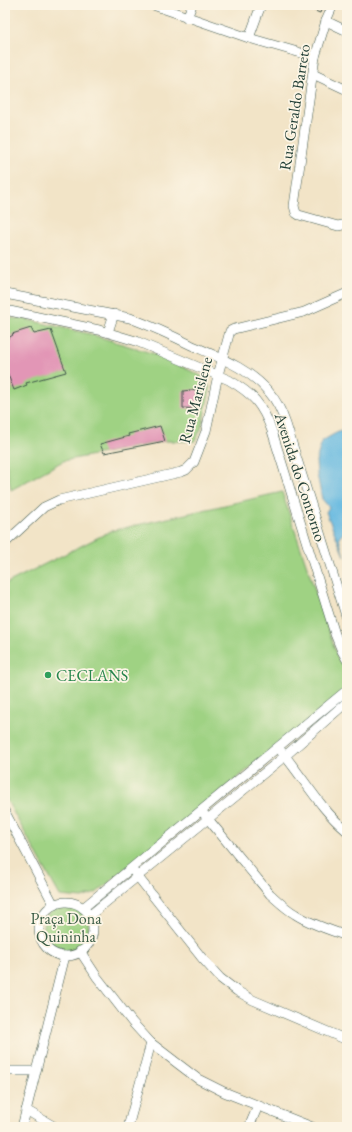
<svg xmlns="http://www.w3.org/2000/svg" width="352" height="1132" viewBox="0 0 352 1132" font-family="'EB Garamond',serif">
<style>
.green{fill:#9fd283;stroke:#5f885c}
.water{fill:#64b8e0;stroke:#427a8a}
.building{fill:#e296b6}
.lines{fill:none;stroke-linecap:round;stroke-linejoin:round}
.minor-casing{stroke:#3f564a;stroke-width:10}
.minor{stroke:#fff;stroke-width:9}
.leisure-dot{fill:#2e9e5b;stroke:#fcf5e5;stroke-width:1.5}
.labels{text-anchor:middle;stroke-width:3.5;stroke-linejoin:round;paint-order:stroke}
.street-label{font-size:16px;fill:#1f3d34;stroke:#fcf5e5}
.leisure-label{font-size:16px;fill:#27864d;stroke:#fcf5e5;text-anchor:start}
.park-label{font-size:16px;fill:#395b44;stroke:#fcf5e5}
</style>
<rect width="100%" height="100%" fill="#fcf5e5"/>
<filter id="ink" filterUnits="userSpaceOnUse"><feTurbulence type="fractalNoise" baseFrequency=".025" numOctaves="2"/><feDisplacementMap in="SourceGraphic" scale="8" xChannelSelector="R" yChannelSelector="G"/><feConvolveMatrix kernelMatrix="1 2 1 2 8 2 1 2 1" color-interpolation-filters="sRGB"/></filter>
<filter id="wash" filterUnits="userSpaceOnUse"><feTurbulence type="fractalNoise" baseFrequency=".012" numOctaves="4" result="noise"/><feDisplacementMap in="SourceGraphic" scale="16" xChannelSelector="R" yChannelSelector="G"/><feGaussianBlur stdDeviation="0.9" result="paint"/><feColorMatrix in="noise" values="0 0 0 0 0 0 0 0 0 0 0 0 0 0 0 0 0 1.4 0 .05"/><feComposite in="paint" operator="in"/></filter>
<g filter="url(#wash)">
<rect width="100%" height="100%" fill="#f2e4c7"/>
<!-- green -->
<g class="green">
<polygon points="5,318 24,319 90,334 161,356 205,378 210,389 201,429 195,441 165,441 63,461 11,490 5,458"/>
<polygon points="282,492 338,659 347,670 347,689 96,893 82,898 60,896 5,797 5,584 111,531"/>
<circle cx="66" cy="928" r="23"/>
</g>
<!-- water -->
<polygon class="water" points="347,429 347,533 344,532 339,538 344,556 326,512 329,507 322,499 317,474 316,461 322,441 336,433"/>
<g id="blocks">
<!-- building -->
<g class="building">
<polygon points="300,5 323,5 320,13"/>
<polygon points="31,328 34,334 51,330 66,372 26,383 27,385 14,390 5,367 5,340 13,335 12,334"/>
<polygon points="199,389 200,409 183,408 183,391"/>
<polygon points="160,426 165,441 104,453 100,444 129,436 128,434"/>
</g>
</g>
</g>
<g filter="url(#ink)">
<use href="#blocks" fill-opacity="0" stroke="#3f564a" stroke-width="1"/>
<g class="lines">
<!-- minor casing -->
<g class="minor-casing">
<g id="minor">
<polyline points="153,5 249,38 315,57"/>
<polyline points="333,5 326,21 315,57 294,206 296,213 299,215 338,226 347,224"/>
<polyline points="187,18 192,5"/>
<polyline points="326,21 347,31"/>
<polyline points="249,38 261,5"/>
<polyline points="313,74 347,90"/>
<path d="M 5,294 L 130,318 C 151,326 171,335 191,345 C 218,357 249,368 269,392 C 277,401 282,412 286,424 L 347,619"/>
<path d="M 5,310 L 99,330 L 136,341 L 229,380 C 253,394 262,404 272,431 L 335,634 L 342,651 L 347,660"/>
<polyline points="108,332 114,314"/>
<polyline points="5,543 44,507 59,500 181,472 186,470 194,462 206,431 218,375 230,331 234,329 304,312 347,293"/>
<path d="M 281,751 C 303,777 320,809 347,831"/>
<polyline points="5,812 54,905"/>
<path d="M 204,814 L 270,894 C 278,901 286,909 295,914 C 310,924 330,930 347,936"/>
<polyline points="134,872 202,958 220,978 237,991 253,1000 347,1040"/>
<circle cx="66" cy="929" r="27"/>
<polyline points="83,908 347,690"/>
<polyline points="89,916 285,756 347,702"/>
<polyline points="80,951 97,977 132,1022 151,1043 177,1063 198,1079 224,1092 312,1127"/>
<polyline points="5,1071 35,1071"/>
<polyline points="26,1110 55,1127"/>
<polyline points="22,1127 65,956"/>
<polyline points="128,1127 151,1043"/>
<polyline points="249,1127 258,1106"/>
</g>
</g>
<!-- minor -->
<use href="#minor" class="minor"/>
</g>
</g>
<!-- markers -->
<circle class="leisure-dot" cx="48" cy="675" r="4"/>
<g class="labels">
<!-- street labels -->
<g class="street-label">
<text transform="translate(294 107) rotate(-81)" y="6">Rua Geraldo Barreto</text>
<text transform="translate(195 400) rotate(-75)" y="6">Rua Marislene</text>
<text transform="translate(301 477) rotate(72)" y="6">Avenida do Contorno</text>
</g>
<!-- leisure labels -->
<g class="leisure-label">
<text x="56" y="681">CECLANS</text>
</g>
<!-- park labels -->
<g class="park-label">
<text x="66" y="924">Praça Dona<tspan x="66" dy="18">Quininha</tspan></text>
</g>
</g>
<!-- margin -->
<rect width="352" height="1132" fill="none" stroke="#fcf5e5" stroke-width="20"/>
</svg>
